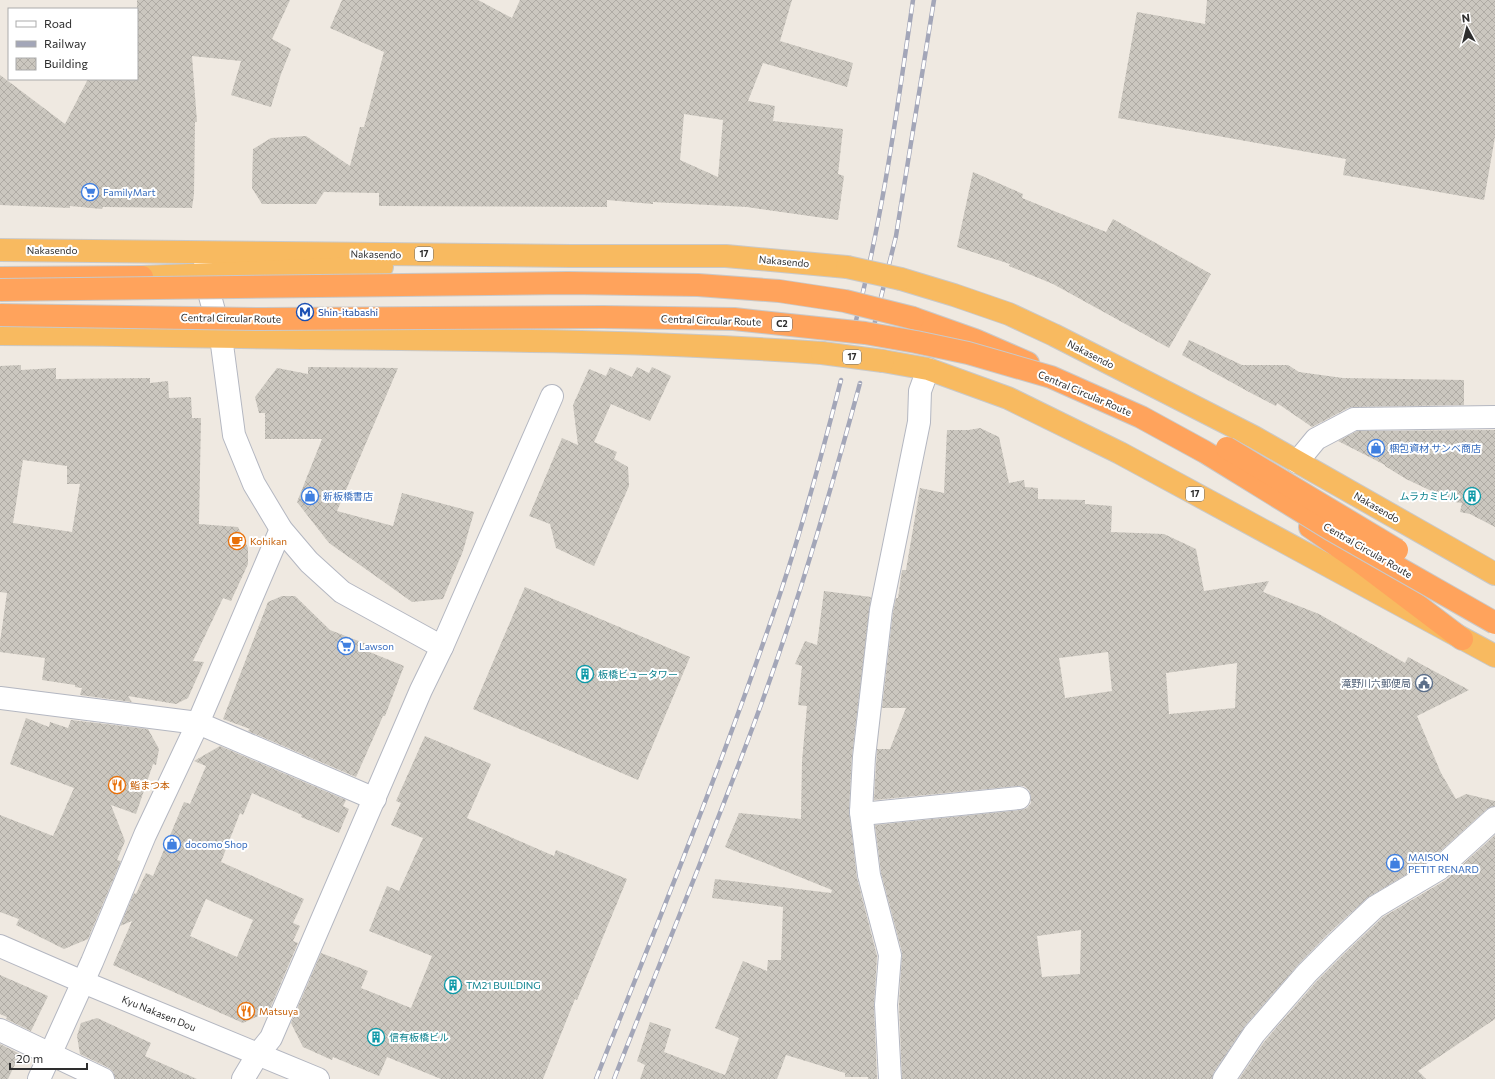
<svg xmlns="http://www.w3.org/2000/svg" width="1495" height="1079" viewBox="0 0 1495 1079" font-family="Commissioner,'Noto Sans JP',sans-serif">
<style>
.building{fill:url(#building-cross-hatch);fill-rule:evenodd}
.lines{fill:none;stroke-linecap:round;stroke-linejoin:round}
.minor-casing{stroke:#b4b7c1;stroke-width:24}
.tertiary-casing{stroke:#b4b7c1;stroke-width:24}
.trunk-casing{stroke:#c9c9c9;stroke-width:24}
.motorway-casing{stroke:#c9c9c9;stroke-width:24}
.minor{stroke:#fff;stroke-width:22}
.tertiary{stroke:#fff;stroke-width:22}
.trunk{stroke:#f8ba60;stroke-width:22}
.motorway{stroke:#ffa35c;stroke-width:22}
.rail-casing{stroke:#a3a6b8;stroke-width:4.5}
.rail{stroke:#fff;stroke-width:3;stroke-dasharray:9;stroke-linecap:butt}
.trunk-bridge-casing{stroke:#c9c9c9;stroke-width:24;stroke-linecap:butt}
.motorway-bridge-casing{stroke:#c9c9c9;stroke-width:24;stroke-linecap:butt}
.trunk-bridge{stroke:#f8ba60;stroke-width:22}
.motorway-bridge{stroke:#ffa35c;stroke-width:22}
.labels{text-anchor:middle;stroke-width:4;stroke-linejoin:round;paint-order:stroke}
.shield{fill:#fff;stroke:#6d6d6d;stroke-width:1}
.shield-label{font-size:9px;font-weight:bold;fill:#2e2e2e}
.shop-label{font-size:10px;fill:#366cbe;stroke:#fff;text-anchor:start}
.street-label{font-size:10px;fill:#2e2e2e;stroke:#fff}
.transit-label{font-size:10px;fill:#164399;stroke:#fff;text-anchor:start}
.culture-label{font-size:10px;fill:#0d838f;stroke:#fff;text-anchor:start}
.food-label{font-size:10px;fill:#c56008;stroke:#fff;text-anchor:start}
.service-label{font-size:10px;fill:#4e5e75;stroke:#fff;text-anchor:end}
</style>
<defs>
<pattern id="building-cross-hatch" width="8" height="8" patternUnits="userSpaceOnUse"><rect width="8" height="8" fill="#cbc7bf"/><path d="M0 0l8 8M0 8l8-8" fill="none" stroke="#afaba4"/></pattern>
</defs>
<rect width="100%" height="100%" fill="#efe9e1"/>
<!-- building -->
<g class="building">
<polygon points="137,0 290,0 272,39 291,49 281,74 271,107 231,95 241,61 192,56 197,122 195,122 194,194 192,208 103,207 102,209 70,206 70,208 0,205 0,75 65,124 88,79 137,79"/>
<path d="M 342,0 L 478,0 L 512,18 L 520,0 L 792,0 L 780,41 L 853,63 L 847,87 L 763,63 L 748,101 L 775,106 L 773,121 L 843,129 L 838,174 L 844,176 L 838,220 L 747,207 L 653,202 L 653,204 L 607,200 L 607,207 L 379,206 L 379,193 L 324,192 L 316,204 L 262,204 L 252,188 L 253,149 L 271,138 L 306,136 L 350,166 L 360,127 L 364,127 L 384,52 L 330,28 ZM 684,114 L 723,120 L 718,177 L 680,160 Z"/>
<polygon points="1207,0 1495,0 1495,137 1484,200 1343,175 1346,159 1118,118 1137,12 1205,24"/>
<polygon points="973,172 1023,194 1022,198 1106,232 1113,219 1211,274 1169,348 1053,284 1009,266 1010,264 957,247"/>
<polygon points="1189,340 1242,365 1288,365 1299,372 1343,378 1464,380 1464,405 1353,407 1348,408 1312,427 1277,403 1276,406 1249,392 1182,355"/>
<path d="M 21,365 L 21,370 L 56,368 L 56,379 L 150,378 L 150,383 L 168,381 L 169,398 L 191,397 L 192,418 L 201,418 L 199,524 L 238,527 L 248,548 L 248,564 L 231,601 L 223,598 L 193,661 L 204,662 L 188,698 L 176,704 L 128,696 L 132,702 L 80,695 L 82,688 L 75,687 L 75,685 L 42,680 L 45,658 L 0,652 L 0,642 L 7,593 L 0,592 L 0,366 ZM 23,460 L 67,466 L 67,484 L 80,484 L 72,532 L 13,523 Z"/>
<polygon points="308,367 398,368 337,511 393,526 402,493 474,512 463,551 443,599 412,602 329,543 297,502 322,439 265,439 265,413 259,413 255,397 277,368 308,374"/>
<polygon points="610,367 632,377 637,367 649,373 652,367 671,376 650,421 611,404 594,442 617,452 614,459 628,467 629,486 594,566 556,548 550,524 529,516 562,438 578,445 573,405 589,369 606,376"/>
<path d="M 980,428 L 999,437 L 1009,483 L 1024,480 L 1025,487 L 1038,488 L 1038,499 L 1085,500 L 1085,504 L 1112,506 L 1111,532 L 1164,534 L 1196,549 L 1204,591 L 1269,581 L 1263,592 L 1319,614 L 1405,663 L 1408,657 L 1469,690 L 1417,716 L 1441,773 L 1456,799 L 1466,794 L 1495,801 L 1495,806 L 1487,809 L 1432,859 L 1367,898 L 1327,935 L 1298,965 L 1245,1026 L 1214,1072 L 1212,1079 L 902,1079 L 899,1005 L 902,952 L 881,873 L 875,825 L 1020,810 L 1027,808 L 1031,803 L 1031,797 L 1029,790 L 1024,786 L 1018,786 L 874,800 L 877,749 L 890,749 L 906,708 L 882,708 L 893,612 L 896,598 L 898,598 L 902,570 L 906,570 L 920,488 L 944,493 L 947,430 L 969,430 ZM 1108,652 L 1112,691 L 1065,698 L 1059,658 ZM 1237,663 L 1235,708 L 1169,714 L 1166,673 ZM 1081,930 L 1080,974 L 1042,977 L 1037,936 Z"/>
<polygon points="1495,430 1495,527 1470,514 1460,512 1462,503 1439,500 1440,495 1406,479 1385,466 1385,465 1338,441 1357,431"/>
<polygon points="525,587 690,657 638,780 473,709"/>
<polygon points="824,591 871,597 852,756 849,811 857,878 877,956 874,1006 877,1079 868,1079 868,1077 845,1077 845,1073 786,1055 777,1079 640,1079 645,1065 637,1061 650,1022 671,1029 664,1052 725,1075 739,1038 715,1028 743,961 767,971 768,960 781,960 783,907 712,898 715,879 831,893 832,890 725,847 739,813 801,819 802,761 807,706 798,705 802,666 795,664 805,641 817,645"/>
<polygon points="282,596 295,596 330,630 369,645 367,651 404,666 385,716 383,716 356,777 248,731 250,729 223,719 268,602"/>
<polygon points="26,718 49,727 50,722 68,728 71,720 148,729 159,749 156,765 153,764 136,814 111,805 125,841 117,860 121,861 88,939 64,949 16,925 19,919 0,912 0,815 53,836 74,788 10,764"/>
<polygon points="425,736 491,764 467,818 554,856 556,850 627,879 577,1000 575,999 543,1079 441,1079 387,1057 379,1076 333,1057 332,1060 303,1047 291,1023 321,953 368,971 361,988 411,1008 432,956 369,931 387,886 399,891 423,838 391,825 401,803 396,801"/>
<path d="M 220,746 L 346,800 L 343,806 L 349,809 L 339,833 L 301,817 L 302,815 L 252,793 L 243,815 L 240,813 L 221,862 L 304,899 L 293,923 L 300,926 L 293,941 L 298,943 L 269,1011 L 243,1023 L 113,965 L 132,921 L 120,926 L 134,893 L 136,894 L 146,873 L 153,876 L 184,802 L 190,804 L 206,766 L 194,761 ZM 206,899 L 253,920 L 237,957 L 190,936 Z"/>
<polygon points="1495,835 1495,1019 1418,1071 1426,1079 1239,1079 1264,1042 1316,982 1345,953 1383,917 1446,880"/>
<polygon points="0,975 48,996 31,1031 6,1019 7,1017 0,1014"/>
<polygon points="97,1018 151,1043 145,1056 197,1079 115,1079 113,1072 109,1068 80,1054 77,1036 81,1023"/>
<polygon points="0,1044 20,1054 8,1079 0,1079"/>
</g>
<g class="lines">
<!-- minor casing -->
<g class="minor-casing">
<g id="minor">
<polyline points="203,270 221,337 234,435 254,484 281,529 309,562 342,592 442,647 421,690 271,1038 258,1054 243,1079"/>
<polyline points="1297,462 1316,439 1354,419 1495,417"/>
<polyline points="442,647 552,396"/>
<polyline points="0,698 198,723 375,799"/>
<polyline points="861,812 872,813 1019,798"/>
<polyline points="0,1030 103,1079"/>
<polyline points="39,1079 92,962 145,835 198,723 281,529"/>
<polyline points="890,1079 886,1005 890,955 869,875 861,812 864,757 881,610 919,422 920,391 928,369"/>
<polyline points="1224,1079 1254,1034 1307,973 1336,944 1375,907 1439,869 1495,818"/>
</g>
</g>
<!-- tertiary casing -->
<g class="tertiary-casing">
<polyline id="tertiary" points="0,946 83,982 318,1079"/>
</g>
<!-- trunk casing -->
<g class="trunk-casing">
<g id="trunk">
<polyline points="0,250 571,256 726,256 847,267"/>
<polyline points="142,277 382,267"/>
<polyline points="901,279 954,295 1009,314 1054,335 1254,437 1495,574"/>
<path d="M 0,334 C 105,334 209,337 314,338 C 483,340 654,341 822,353"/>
<polyline points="883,361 928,369 1008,398 1120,453 1495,656"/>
</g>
</g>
<!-- motorway casing -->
<g class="motorway-casing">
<g id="motorway">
<polyline points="0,278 142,277"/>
<polyline points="913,318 975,340 1028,363"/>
<polyline points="1310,527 1359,561 1462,639"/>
</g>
</g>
<!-- minor -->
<use href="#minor" class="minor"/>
<!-- tertiary -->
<use href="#tertiary" class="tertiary"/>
<!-- trunk -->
<use href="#trunk" class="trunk"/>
<!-- motorway -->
<use href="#motorway" class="motorway"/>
<!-- rail casing -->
<g class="rail-casing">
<g id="rail">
<path d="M 853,332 C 882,223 897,111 913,0"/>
<polyline points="872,334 896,236 934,0"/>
<path d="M 596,1079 C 660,916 727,754 782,588 C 805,519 823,450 841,380"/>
<path d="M 614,1079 C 663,954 716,829 762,702 C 800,597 831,491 860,383"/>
</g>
</g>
<!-- rail -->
<use href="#rail" class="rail"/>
<!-- trunk-bridge casing -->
<g class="trunk-bridge-casing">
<g id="trunk-bridge">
<polyline points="847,267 901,279"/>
<polyline points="822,353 883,361"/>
</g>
</g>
<!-- motorway-bridge casing -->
<g class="motorway-bridge-casing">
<g id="motorway-bridge">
<polyline points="0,290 568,283 698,285 779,291 845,301 913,318"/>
<polyline points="0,315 262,319 603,317 734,319 865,333 916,342 968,353 1051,377 1141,417 1205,452 1330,529 1495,623"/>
<polyline points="1227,448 1397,550"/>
</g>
</g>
<!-- trunk-bridge -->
<use href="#trunk-bridge" class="trunk-bridge"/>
<!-- motorway-bridge -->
<use href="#motorway-bridge" class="motorway-bridge"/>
</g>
<!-- icons -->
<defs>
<g id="supermarket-ring" transform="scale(0.9)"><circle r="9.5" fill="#fff" stroke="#3f7fe0" stroke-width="1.5"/><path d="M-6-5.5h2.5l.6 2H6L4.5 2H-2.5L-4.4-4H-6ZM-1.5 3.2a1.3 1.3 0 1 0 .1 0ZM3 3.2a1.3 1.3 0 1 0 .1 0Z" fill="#3f7fe0"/></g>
<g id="metro-ring" transform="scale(0.9)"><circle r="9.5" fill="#fff" stroke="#1a4fb4" stroke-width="1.5"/><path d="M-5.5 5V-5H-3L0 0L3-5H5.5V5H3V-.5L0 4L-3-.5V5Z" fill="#1a4fb4"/></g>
<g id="shop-ring" transform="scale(0.9)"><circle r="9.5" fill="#fff" stroke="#3f7fe0" stroke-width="1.5"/><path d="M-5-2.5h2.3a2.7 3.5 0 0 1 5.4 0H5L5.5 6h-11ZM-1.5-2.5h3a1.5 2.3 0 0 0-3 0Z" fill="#3f7fe0"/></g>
<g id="building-ring" transform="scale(0.9)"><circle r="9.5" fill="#fff" stroke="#0f9aa8" stroke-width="1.5"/><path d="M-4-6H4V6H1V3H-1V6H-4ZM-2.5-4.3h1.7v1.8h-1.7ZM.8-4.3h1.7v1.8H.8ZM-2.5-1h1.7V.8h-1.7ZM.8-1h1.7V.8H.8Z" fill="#0f9aa8"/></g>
<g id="cafe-ring" transform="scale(0.9)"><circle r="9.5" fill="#fff" stroke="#e8710a" stroke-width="1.5"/><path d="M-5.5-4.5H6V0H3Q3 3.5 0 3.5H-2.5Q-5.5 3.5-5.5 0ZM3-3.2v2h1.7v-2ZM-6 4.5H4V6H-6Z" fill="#e8710a"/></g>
<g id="civic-ring" transform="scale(0.9)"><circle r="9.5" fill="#fff" stroke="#5c6f8a" stroke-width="1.5"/><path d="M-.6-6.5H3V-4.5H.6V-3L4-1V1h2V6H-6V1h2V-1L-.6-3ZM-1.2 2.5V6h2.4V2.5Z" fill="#5c6f8a"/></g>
<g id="restaurant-ring" transform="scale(0.9)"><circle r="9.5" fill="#fff" stroke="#e8710a" stroke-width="1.5"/><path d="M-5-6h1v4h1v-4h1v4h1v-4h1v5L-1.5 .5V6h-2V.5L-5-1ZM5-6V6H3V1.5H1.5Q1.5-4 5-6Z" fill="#e8710a"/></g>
</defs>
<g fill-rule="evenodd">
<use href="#supermarket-ring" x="90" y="192"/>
<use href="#metro-ring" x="305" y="312"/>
<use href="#shop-ring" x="1376" y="448"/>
<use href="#shop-ring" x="310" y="496"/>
<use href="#building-ring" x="1472" y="496"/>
<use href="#cafe-ring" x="237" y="541"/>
<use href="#supermarket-ring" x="346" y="646"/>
<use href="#building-ring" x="585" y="674"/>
<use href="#civic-ring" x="1424" y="683"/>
<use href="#restaurant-ring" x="117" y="785"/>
<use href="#shop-ring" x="172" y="844"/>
<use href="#shop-ring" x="1395" y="863"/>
<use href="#building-ring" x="453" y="985"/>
<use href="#restaurant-ring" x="246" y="1011"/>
<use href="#building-ring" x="376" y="1037"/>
</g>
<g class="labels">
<!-- shield labels -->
<g class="shield">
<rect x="415" y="247" width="18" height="14" rx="3"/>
<rect x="772" y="317" width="20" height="14" rx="3"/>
<rect x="843" y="350" width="18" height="14" rx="3"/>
<rect x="1186" y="487" width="18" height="14" rx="3"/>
</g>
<g class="shield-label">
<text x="424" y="257">17</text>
<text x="782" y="327">C2</text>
<text x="852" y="360">17</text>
<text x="1195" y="497">17</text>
</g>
<!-- shop labels -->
<g class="shop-label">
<text x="103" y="196">FamilyMart</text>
<text x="1389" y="452">梱包資材 サンベ商店</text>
<text x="323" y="500">新板橋書店</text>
<text x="359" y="650">Lawson</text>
<text x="185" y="848">docomo Shop</text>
<text x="1408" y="861">MAISON<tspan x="1408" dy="12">PETIT RENARD</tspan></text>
</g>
<!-- street labels -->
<g class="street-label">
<text x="52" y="254">Nakasendo</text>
<text transform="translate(376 254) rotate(1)" y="4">Nakasendo</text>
<text transform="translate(784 261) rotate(5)" y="4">Nakasendo</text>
<text transform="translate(231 318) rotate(1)" y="4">Central Circular Route</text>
<text transform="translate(711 320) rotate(2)" y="4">Central Circular Route</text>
<text transform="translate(1091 354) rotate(27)" y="4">Nakasendo</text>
<text transform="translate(1085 393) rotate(23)" y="4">Central Circular Route</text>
<text transform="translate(1377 507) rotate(30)" y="4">Nakasendo</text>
<text transform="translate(1368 550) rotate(30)" y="4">Central Circular Route</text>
<text transform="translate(159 1013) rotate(22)" y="4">Kyu Nakasen Dou</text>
</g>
<!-- transit labels -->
<g class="transit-label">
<text x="318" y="316">Shin-itabashi</text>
</g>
<!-- culture labels -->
<g class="culture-label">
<text x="1459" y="500" text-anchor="end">ムラカミビル</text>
<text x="598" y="678">板橋ビュータワー</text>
<text x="466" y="989">TM21 BUILDING</text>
<text x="389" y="1041">信有板橋ビル</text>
</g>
<!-- food labels -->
<g class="food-label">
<text x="250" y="545">Kohikan</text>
<text x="130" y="789">鮨まつ本</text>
<text x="259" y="1015">Matsuya</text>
</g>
<!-- service labels -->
<g class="service-label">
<text x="1411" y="687">滝野川六郵便局</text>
</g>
</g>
<!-- legend -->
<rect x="8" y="8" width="130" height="72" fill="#ffffff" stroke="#ababab"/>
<rect x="16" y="21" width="20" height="6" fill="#ffffff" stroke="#ababab"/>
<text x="44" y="28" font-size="12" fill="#2e2e2e">Road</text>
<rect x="16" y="41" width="20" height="6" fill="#a3a6b8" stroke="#ababab"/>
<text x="44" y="48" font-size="12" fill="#2e2e2e">Railway</text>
<rect x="16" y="58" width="20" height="12" fill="url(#building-cross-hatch)" stroke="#ababab"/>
<text x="44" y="68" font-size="12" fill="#2e2e2e">Building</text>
<!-- north arrow -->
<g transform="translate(1467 28) rotate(353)" stroke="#ffffff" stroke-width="3" paint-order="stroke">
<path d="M0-3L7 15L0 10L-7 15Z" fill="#2e2e2e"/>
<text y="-6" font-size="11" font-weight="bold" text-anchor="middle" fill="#2e2e2e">N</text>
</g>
<!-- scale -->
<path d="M10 1063v6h77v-6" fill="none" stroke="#2e2e2e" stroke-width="2"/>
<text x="16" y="1063" font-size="12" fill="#2e2e2e" stroke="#ffffff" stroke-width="3" paint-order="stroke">20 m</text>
</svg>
